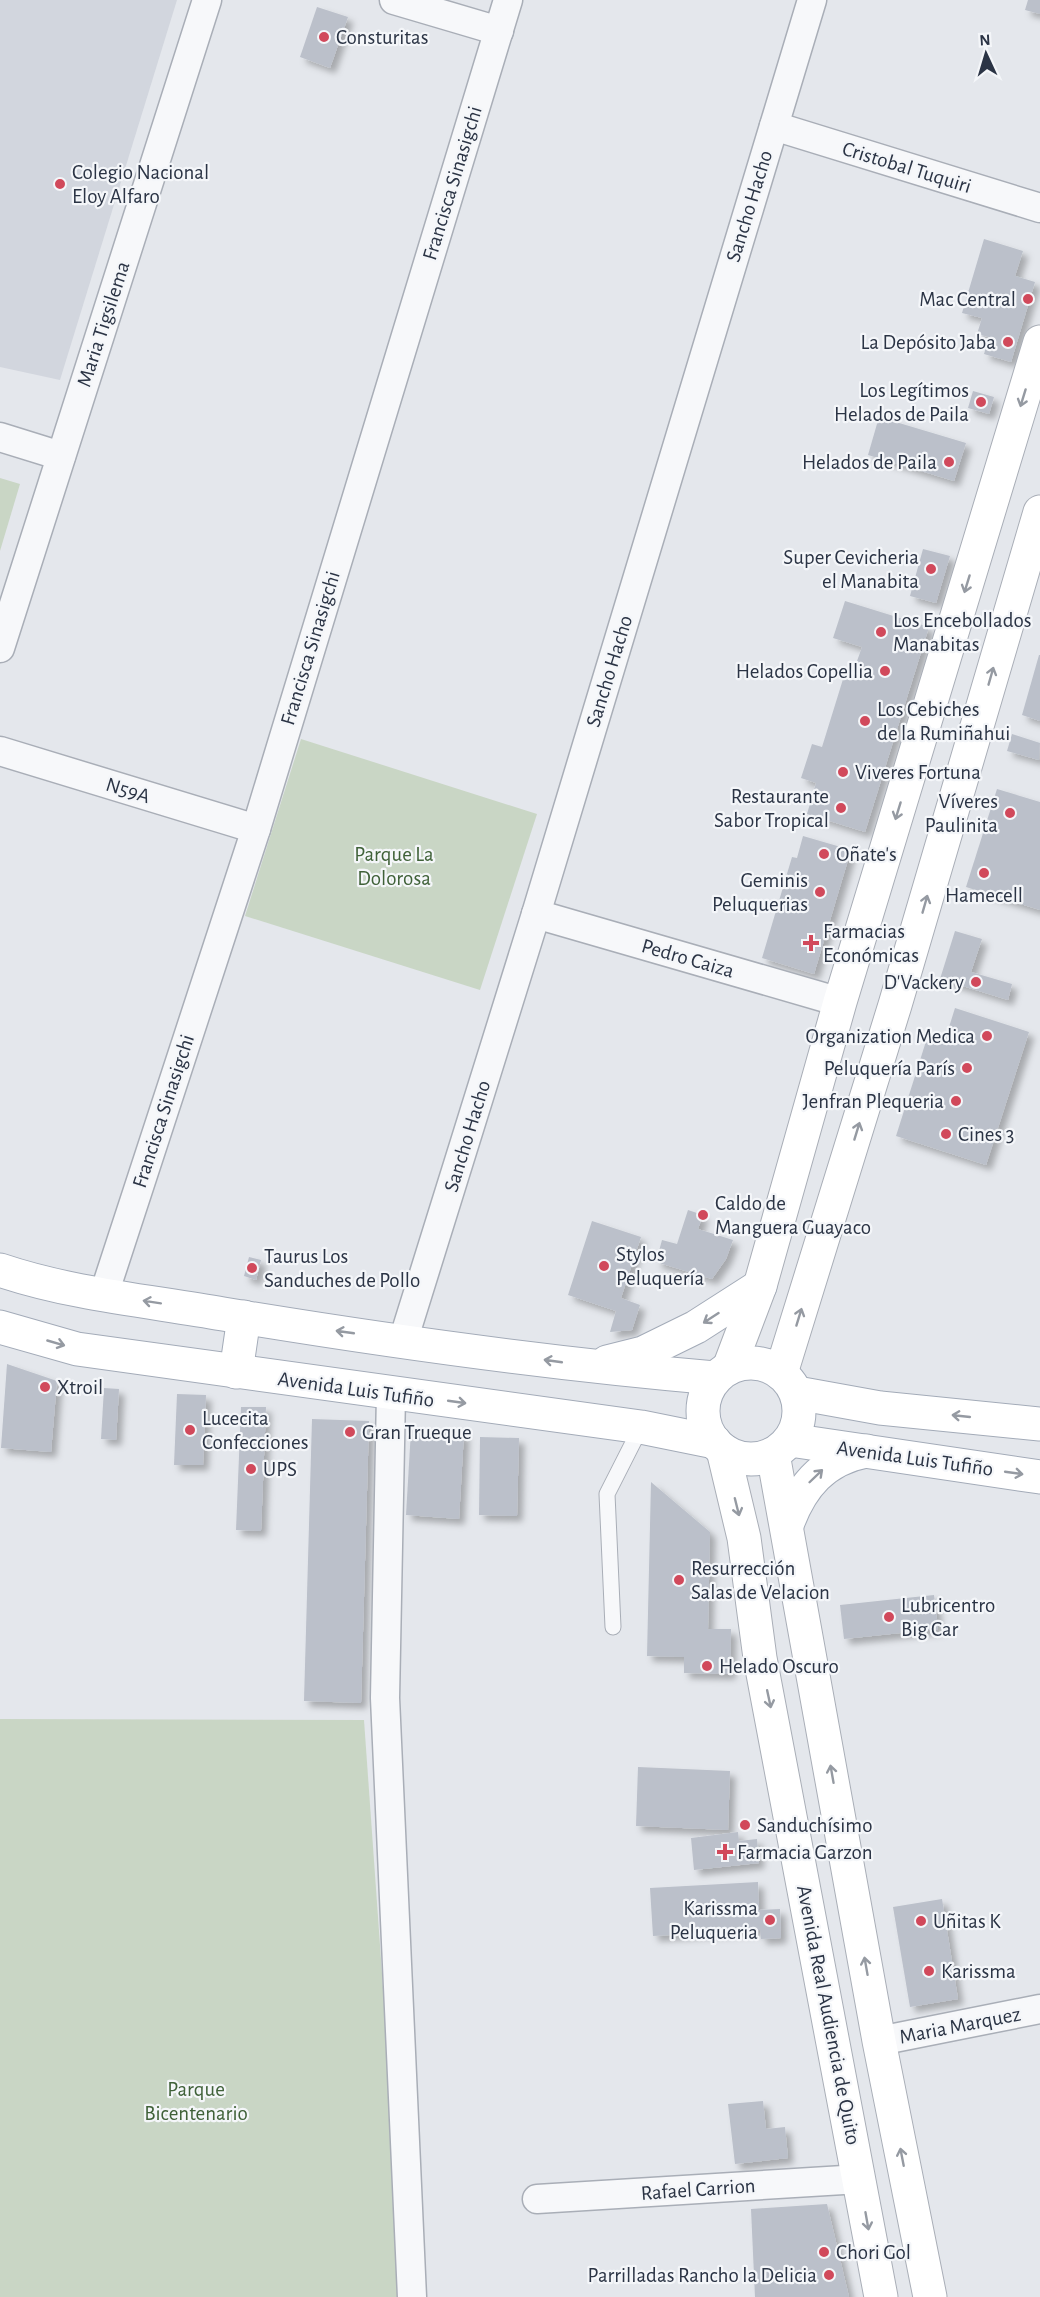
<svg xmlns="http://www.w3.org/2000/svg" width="1040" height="2297" viewBox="0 0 1040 2297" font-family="'Alegreya Sans',sans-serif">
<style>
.built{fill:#d2d6de}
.green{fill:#c9d6c5}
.building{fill:#bbc0ca;filter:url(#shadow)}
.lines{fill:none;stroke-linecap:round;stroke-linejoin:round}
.service-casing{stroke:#a9aeb7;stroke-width:17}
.minor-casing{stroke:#a9aeb7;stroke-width:31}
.secondary-casing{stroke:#a9aeb7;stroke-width:35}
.primary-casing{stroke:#a3abb8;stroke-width:35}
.service{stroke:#f7f8fa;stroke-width:15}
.minor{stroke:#f7f8fa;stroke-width:28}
.secondary{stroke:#fff;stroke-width:33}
.primary{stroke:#fff;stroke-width:33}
.oneway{stroke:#959aa2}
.poi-dot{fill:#d1495b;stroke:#f4f6f9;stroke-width:2}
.labels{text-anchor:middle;stroke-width:4.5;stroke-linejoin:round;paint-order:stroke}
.poi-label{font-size:21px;fill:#2b3445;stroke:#f4f6f9;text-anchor:start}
.street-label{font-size:21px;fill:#2b3445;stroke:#f4f6f9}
.park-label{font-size:21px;fill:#3f6138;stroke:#f4f6f9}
</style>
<defs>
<filter id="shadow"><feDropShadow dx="5.5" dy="5.5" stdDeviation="3" flood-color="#0004"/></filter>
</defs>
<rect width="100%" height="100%" fill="#e4e7ec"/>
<!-- built -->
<polygon class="built" points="0,0 177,0 60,380 0,367"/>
<!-- green -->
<g class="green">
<polygon points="0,478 20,484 0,551"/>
<polygon points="301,739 537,814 480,990 245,916"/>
<polygon points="0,1719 364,1720 405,2297 0,2297"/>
</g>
<!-- building -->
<g class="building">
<polygon points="1028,0 1040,0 1040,14 1025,10"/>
<polygon points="317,7 348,17 330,68 300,57"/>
<polygon points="984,239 1023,251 1015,276 1035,282 1011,362 984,354 989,337 977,334 982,318 962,313"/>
<polygon points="973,391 994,397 989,414 968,408"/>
<polygon points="879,417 966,443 954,481 868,455"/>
<polygon points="923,549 950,556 936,603 910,596"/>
<polygon points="845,601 929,627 865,832 807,814 816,783 801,778 812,744 822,747 844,676 851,678 862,647 833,638"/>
<polygon points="1039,655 1040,655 1040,721 1022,715"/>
<polygon points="1012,734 1040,743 1039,760 1007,751"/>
<polygon points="997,789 1040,802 1040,910 966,887"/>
<polygon points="803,836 851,850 814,974 762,958 792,857 797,858"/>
<polygon points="955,931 982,939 971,972 1012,984 1008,1000 940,979"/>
<polygon points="955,1008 1029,1032 986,1165 896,1136 928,1035 945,1040"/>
<polygon points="688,1210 703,1215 698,1229 733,1240 726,1259 712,1279 656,1262 662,1240 677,1244"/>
<polygon points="592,1221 641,1237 621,1298 640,1305 632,1330 610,1332 616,1311 568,1295"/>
<polygon points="249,1257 261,1260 256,1280 244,1276"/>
<polygon points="7,1364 57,1381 51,1452 1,1448"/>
<polygon points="104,1388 119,1389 116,1440 101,1439"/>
<polygon points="177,1394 206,1395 203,1465 174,1465"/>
<polygon points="241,1407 266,1407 261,1531 236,1530"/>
<polygon points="312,1419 369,1421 361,1703 304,1701"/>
<polygon points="411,1430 464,1433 459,1519 406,1515"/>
<polygon points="480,1437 519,1438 517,1516 479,1515"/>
<polygon points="651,1482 710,1532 708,1629 731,1629 730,1674 684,1673 684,1657 647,1656"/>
<polygon points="934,1595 938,1629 844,1639 840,1605"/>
<polygon points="638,1767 730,1771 728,1830 636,1826"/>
<polygon points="738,1832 739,1841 757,1839 759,1863 694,1870 691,1838"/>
<polygon points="758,1882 759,1910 780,1909 781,1938 761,1939 760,1930 653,1936 650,1888"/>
<polygon points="942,1899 958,1999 910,2007 893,1907"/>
<polygon points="763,2101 766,2129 785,2127 788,2158 735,2164 728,2104"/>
<polygon points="827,2204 849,2297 755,2297 751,2209"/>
</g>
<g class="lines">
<!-- service casing -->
<g class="service-casing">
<polyline id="service" points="613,1627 607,1494 641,1427"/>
</g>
<!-- minor casing -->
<g class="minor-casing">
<g id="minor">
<polyline points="394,0 499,31"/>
<polyline points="774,126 1040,208"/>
<polyline points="0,437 61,456"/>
<polyline points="0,648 207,0"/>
<polyline points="0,751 256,829"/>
<polyline points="536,914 840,1002"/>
<polyline points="104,1294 256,829 508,0"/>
<polyline points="403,1341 536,914 812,0"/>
<polyline points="391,1394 385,1698 412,2297"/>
<polyline points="879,2041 1040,2009"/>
<polyline points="537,2199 860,2179"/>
</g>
</g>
<!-- secondary casing -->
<g class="secondary-casing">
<g id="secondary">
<polyline points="729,1368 760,1286 840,1002 1040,342"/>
<polyline points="781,1373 895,1005 1040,512"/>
<polyline points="723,1450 744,1538 760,1658 881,2297"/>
<polyline points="773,1454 879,2041 930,2297"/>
</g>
</g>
<!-- primary casing -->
<g class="primary-casing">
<g id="primary">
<path d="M 0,1270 C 71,1294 149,1301 223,1314 C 386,1341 551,1364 715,1378"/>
<polyline points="0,1327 77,1349 641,1427 715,1442"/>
<polyline points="607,1362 643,1353 696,1327 760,1286"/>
<circle cx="751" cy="1411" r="48"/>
<polyline points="236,1372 244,1317"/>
<polyline points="797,1393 880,1408 1040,1424"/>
<polyline points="790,1440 1040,1477"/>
<path d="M 787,1525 C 801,1486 824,1459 866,1451"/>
</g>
</g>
<!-- service -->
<use href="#service" class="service"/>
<!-- minor -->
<use href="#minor" class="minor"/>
<!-- secondary -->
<use href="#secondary" class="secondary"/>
<!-- primary -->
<use href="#primary" class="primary"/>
</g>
<!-- one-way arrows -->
<defs><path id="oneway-shaft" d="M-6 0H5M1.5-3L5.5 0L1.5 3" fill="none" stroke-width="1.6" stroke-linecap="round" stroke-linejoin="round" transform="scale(1.5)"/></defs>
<g class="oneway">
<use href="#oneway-shaft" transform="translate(1023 398) rotate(107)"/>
<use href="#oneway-shaft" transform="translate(967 584) rotate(107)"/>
<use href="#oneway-shaft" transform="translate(991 676) rotate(-74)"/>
<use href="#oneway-shaft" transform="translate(898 811) rotate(107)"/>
<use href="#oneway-shaft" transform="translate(925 904) rotate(-74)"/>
<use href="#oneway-shaft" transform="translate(857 1131) rotate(-73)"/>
<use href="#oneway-shaft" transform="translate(152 1302) rotate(-171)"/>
<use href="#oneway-shaft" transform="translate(799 1317) rotate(-73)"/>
<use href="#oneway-shaft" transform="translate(711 1318) rotate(147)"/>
<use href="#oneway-shaft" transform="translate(345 1332) rotate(-172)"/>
<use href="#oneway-shaft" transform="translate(56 1343) rotate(16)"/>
<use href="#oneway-shaft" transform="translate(553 1361) rotate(-172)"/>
<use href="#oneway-shaft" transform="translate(457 1402) rotate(8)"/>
<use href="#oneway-shaft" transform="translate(961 1416) rotate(-174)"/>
<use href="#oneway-shaft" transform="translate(1014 1473) rotate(8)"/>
<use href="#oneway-shaft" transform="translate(816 1476) rotate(-44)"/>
<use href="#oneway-shaft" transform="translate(737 1507) rotate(76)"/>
<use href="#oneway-shaft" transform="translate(769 1699) rotate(78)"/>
<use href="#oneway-shaft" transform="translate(832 1774) rotate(-100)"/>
<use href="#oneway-shaft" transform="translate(866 1966) rotate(-100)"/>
<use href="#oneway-shaft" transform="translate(902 2157) rotate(-101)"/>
<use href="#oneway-shaft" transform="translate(867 2221) rotate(80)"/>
</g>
<!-- markers -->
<g class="poi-dot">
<circle cx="324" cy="37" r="6"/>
<circle cx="60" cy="184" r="6"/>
<circle cx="1028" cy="299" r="6"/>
<circle cx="1008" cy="342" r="6"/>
<circle cx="981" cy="402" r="6"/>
<circle cx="949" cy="462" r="6"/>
<circle cx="931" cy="569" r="6"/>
<circle cx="881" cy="632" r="6"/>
<circle cx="885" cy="671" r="6"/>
<circle cx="865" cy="721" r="6"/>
<circle cx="843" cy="772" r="6"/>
<circle cx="841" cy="808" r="6"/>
<circle cx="1010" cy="813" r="6"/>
<circle cx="824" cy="854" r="6"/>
<circle cx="984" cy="873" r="6"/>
<circle cx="820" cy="892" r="6"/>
<path d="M808 934h6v6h6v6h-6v6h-6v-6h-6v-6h6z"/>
<circle cx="976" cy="982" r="6"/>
<circle cx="987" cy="1036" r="6"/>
<circle cx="967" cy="1068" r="6"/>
<circle cx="956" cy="1101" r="6"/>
<circle cx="946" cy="1134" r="6"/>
<circle cx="703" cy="1215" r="6"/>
<circle cx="604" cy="1266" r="6"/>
<circle cx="252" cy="1268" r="6"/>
<circle cx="45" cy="1387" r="6"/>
<circle cx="190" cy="1430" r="6"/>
<circle cx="350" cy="1432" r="6"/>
<circle cx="251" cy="1469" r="6"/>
<circle cx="679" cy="1580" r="6"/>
<circle cx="889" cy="1617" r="6"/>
<circle cx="707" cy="1666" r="6"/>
<circle cx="745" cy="1825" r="6"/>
<path d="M722 1843h6v6h6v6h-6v6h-6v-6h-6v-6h6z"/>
<circle cx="770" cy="1920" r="6"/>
<circle cx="921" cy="1921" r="6"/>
<circle cx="929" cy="1971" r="6"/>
<circle cx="824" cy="2252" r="6"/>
<circle cx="829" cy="2275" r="6"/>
</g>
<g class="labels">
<!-- poi labels -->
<g class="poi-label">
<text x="336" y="44">Consturitas</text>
<text x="72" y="179">Colegio Nacional<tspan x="72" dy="24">Eloy Alfaro</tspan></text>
<text x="1016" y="306" text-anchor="end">Mac Central</text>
<text x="996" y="349" text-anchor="end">La Depósito Jaba</text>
<text x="969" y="397" text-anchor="end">Los Legítimos<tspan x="969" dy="24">Helados de Paila</tspan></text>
<text x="937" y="469" text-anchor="end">Helados de Paila</text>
<text x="919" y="564" text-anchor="end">Super Cevicheria<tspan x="919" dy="24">el Manabita</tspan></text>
<text x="893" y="627">Los Encebollados<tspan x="893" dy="24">Manabitas</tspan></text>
<text x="873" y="678" text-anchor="end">Helados Copellia</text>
<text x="877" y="716">Los Cebiches<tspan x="877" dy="24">de la Rumiñahui</tspan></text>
<text x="855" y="779">Viveres Fortuna</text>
<text x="829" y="803" text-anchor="end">Restaurante<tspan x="829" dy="24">Sabor Tropical</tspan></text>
<text x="998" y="808" text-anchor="end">Víveres<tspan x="998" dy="24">Paulinita</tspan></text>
<text x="836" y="861">Oñate's</text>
<text x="808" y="887" text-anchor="end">Geminis<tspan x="808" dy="24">Peluquerias</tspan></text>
<text x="984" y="902" text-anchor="middle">Hamecell</text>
<text x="823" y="938">Farmacias<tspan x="823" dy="24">Económicas</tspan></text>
<text x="964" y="989" text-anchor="end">D'Vackery</text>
<text x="975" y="1043" text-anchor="end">Organization Medica</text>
<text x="955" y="1075" text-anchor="end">Peluquería París</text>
<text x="944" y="1108" text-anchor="end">Jenfran Plequeria</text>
<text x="958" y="1141">Cines 3</text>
<text x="715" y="1210">Caldo de<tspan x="715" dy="24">Manguera Guayaco</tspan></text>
<text x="616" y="1261">Stylos<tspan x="616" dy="24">Peluquería</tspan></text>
<text x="264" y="1263">Taurus Los<tspan x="264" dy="24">Sanduches de Pollo</tspan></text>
<text x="57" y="1394">Xtroil</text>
<text x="202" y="1425">Lucecita<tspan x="202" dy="24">Confecciones</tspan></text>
<text x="362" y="1439">Gran Trueque</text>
<text x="263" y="1476">UPS</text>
<text x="691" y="1575">Resurrección<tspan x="691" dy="24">Salas de Velacion</tspan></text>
<text x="901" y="1612">Lubricentro<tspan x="901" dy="24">Big Car</tspan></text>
<text x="719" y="1673">Helado Oscuro</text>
<text x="757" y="1832">Sanduchísimo</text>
<text x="737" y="1859">Farmacia Garzon</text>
<text x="758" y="1915" text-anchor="end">Karissma<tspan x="758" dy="24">Peluqueria</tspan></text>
<text x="933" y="1928">Uñitas K</text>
<text x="941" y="1978">Karissma</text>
<text x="836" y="2259">Chori Gol</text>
<text x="817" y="2282" text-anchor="end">Parrilladas Rancho la Delicia</text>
</g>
<!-- street labels -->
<g class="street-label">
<text transform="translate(907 167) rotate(17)" y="7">Cristobal Tuquiri</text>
<text transform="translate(452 183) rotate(-73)" y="7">Francisca Sinasigchi</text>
<text transform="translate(749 206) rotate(-73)" y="7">Sancho Hacho</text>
<text transform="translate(103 324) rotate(-72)" y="7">Maria Tigsilema</text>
<text transform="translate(310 648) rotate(-73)" y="7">Francisca Sinasigchi</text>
<text transform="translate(609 671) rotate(-73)" y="7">Sancho Hacho</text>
<text transform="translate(128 790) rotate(17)" y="7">N59A</text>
<text transform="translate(688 958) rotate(16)" y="7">Pedro Caiza</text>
<text transform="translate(163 1111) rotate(-72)" y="7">Francisca Sinasigchi</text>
<text transform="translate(467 1136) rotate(-73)" y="7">Sancho Hacho</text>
<text transform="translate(356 1389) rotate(8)" y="7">Avenida Luis Tufiño</text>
<text transform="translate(915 1458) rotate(8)" y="7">Avenida Luis Tufiño</text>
<text transform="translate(829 2015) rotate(79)" y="7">Avenida Real Audiencia de Quito</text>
<text transform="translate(960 2025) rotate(-11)" y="7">Maria Marquez</text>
<text transform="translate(698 2189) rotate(-4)" y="7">Rafael Carrion</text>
</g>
<!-- park labels -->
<g class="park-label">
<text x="394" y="861">Parque La<tspan x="394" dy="24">Dolorosa</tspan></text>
<text x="196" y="2096">Parque<tspan x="196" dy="24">Bicentenario</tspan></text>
</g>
</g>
<!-- north arrow -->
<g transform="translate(986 54) rotate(356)" stroke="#f4f6f9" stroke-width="4.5" paint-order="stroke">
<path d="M0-4.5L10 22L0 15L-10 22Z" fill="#2b3445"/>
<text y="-9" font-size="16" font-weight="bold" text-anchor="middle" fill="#2b3445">N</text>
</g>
</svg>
